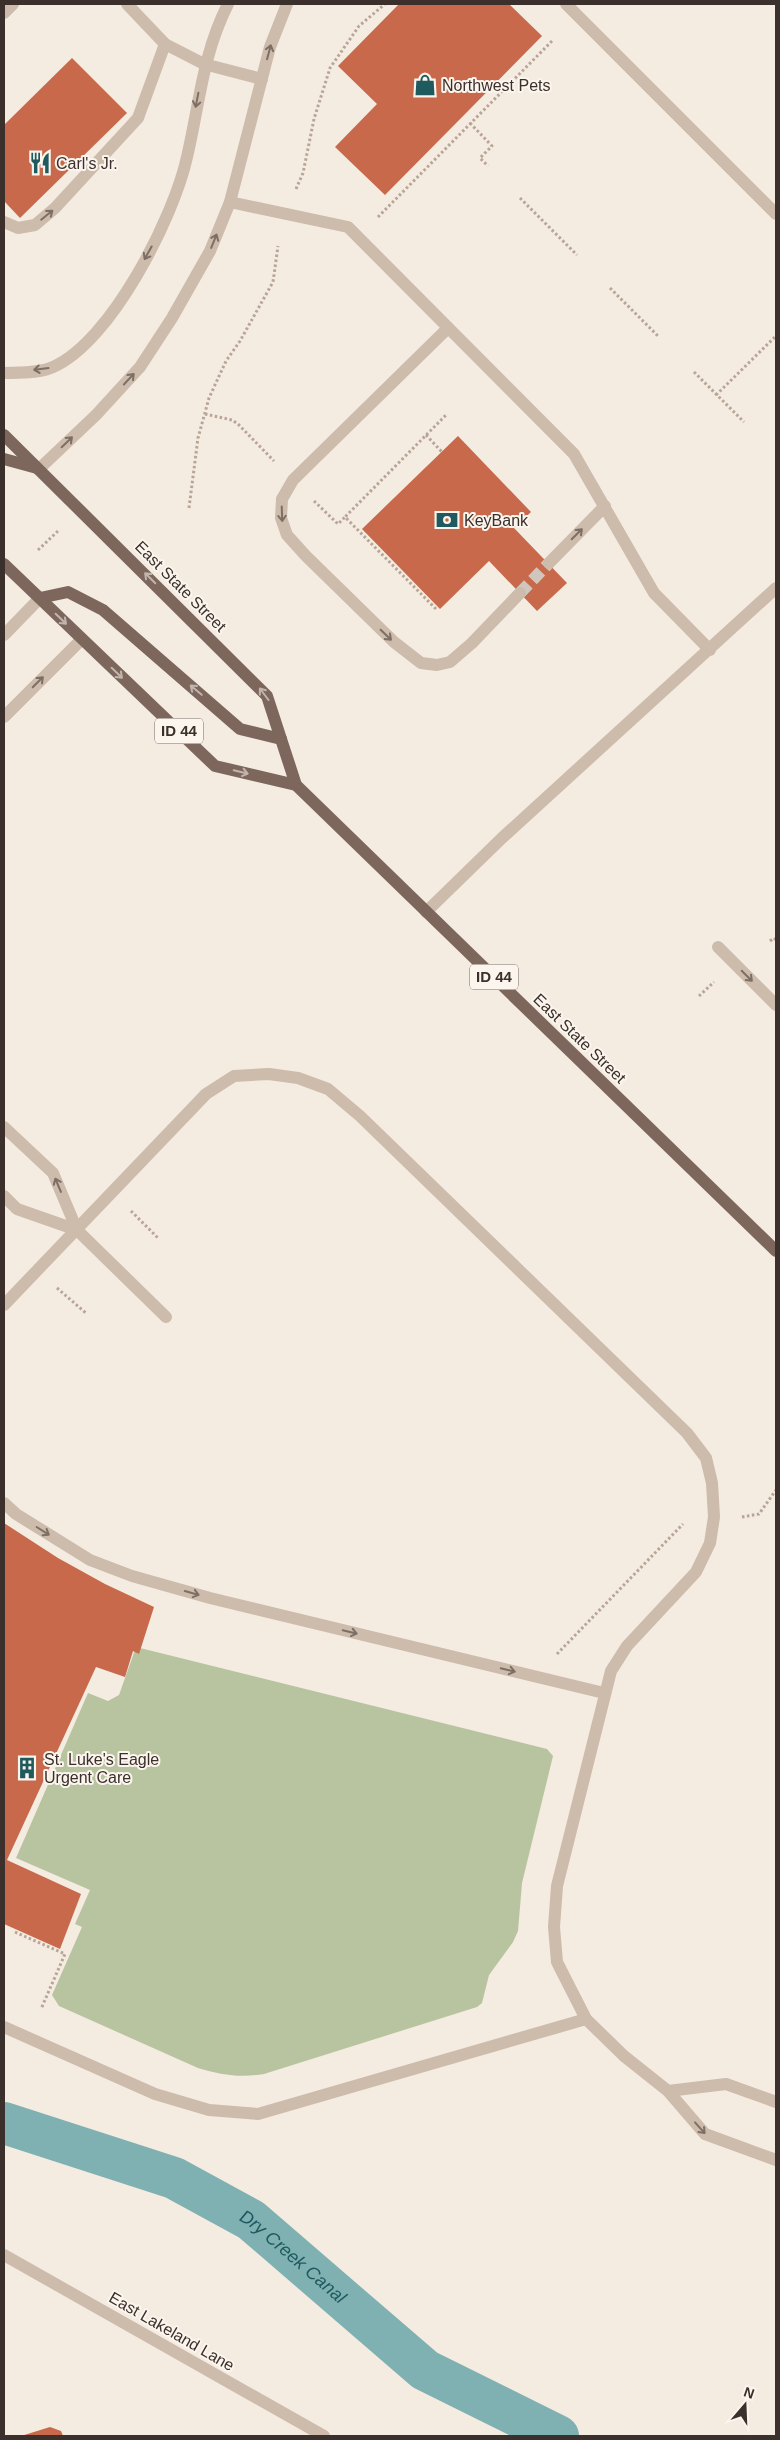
<svg xmlns="http://www.w3.org/2000/svg" width="780" height="2440" viewBox="0 0 780 2440" font-family="Arial,sans-serif">
<style>
.green{fill:#b8c4a0}
.lines{fill:none;stroke-linecap:round;stroke-linejoin:round}
.canal{stroke:#7fb0b2;stroke-width:42}
.building{fill:#c8694b}
.minor-tunnel{stroke:#cfc6bd;stroke-width:12;stroke-dasharray:12 6;stroke-linecap:butt}
.path{stroke:#b9a596;stroke-width:3;stroke-dasharray:2.5 2.5;stroke-linecap:butt}
.minor{stroke:#cdbbac;stroke-width:12}
.major{stroke:#7d675c;stroke-width:12}
.oneway{stroke:#7d6f65}
.oneway2{stroke:#c2b5ac}
.labels{text-anchor:middle;stroke-width:4;stroke-linejoin:round;paint-order:stroke}
.shield{fill:#fbf5ee;stroke:#756b66;stroke-width:1}
.shield-label{font-size:15px;font-weight:bold;fill:#3b302b}
.poi-label{font-size:16px;fill:#3b302b;stroke:#fbf5ee;text-anchor:start}
.street-label{font-size:16px;fill:#3b302b;stroke:#fbf5ee}
.water-label{font-size:18px;font-style:italic;fill:#1f5a5e;stroke:#fbf5ee}
</style>
<rect width="100%" height="100%" fill="#f4ebe1"/>
<!-- green -->
<path class="green" d="M 136,1647 L 547,1749 L 553,1756 L 522,1883 L 518,1931 L 513,1942 L 489,1975 L 482,2003 L 477,2007 L 264,2074 C 240,2078 221,2075 198,2068 L 59,2006 L 52,1995 L 82,1927 L 75,1924 L 90,1890 L 16,1858 L 88,1693 L 108,1701 L 119,1695 Z"/>
<g class="lines">
<!-- canal -->
<path class="canal" id="s1" d="M 4,2123 L 174,2178 L 251,2220 L 425,2370 L 558,2436"/>
</g>
<!-- building -->
<g class="building">
<polygon points="399,4 509,4 542,36 385,195 335,147 377,104 338,66"/>
<polygon points="72,58 127,113 20,218 4,201 4,125"/>
<polygon points="458,436 531,512 514,528 567,583 537,611 489,561 440,609 362,529"/>
<polygon points="4,1523 58,1558 105,1584 154,1607 139,1654 133,1651 125,1677 96,1667 7,1860 81,1894 60,1949 4,1924"/>
<polygon points="50,2427 61,2431 63,2436 21,2436"/>
</g>
<g class="lines">
<!-- minor-tunnel -->
<polyline class="minor-tunnel" points="520,593 549,563"/>
<!-- path -->
<g class="path">
<polyline points="470,123 492,146 480,158 488,166"/>
<polyline points="296,189 303,173 314,119 330,68 359,26 385,4"/>
<polyline points="520,198 577,255"/>
<polyline points="378,217 553,40"/>
<polyline points="610,288 659,337"/>
<polyline points="694,372 744,422"/>
<polyline points="716,395 776,336"/>
<polyline points="205,414 232,420 238,424 274,461"/>
<polyline points="426,435 442,452"/>
<polyline points="314,501 338,524 345,517"/>
<polyline points="189,508 198,438 209,398 226,361 240,341 273,282 278,246"/>
<polyline points="38,550 58,531"/>
<polyline points="436,609 345,517 447,414"/>
<polyline points="770,941 774,938 776,940"/>
<polyline points="699,996 714,982"/>
<polyline points="131,1211 159,1239"/>
<polyline points="57,1288 87,1314"/>
<polyline points="742,1517 759,1514 776,1490"/>
<polyline points="557,1654 683,1524"/>
<polyline points="15,1932 65,1954 41,2009"/>
</g>
<!-- minor -->
<g class="minor">
<polyline points="127,4 165,44 204,64 262,79"/>
<polyline points="566,4 776,214"/>
<polyline points="4,13 13,4"/>
<polyline points="230,202 348,227 574,454 654,593 710,650"/>
<polyline points="4,222 18,228 35,225 55,208 138,118 165,44"/>
<polyline points="448,328 293,480 282,499 281,518 287,535 306,556 394,642 421,663 437,665 450,662 472,643 520,593"/>
<path d="M 4,373 C 18,373 40,373 53,367 C 111,342 174,217 187,157 C 200,102 202,56 228,4"/>
<polyline points="39,469 96,415 140,367 172,318 210,251 230,202 270,47 287,4"/>
<polyline points="549,563 605,506"/>
<polyline points="4,635 40,598"/>
<polyline points="4,717 82,639"/>
<polyline points="426,912 502,838 776,588"/>
<polyline points="718,947 776,1005"/>
<polyline points="4,1127 53,1173 77,1230 166,1317"/>
<polyline points="4,1196 17,1209 77,1230"/>
<polyline points="4,1305 206,1094 234,1076 269,1074 298,1078 328,1089 360,1116 687,1433 706,1458 712,1483 714,1517 710,1543 696,1572 627,1646 611,1671 557,1886 554,1927 557,1962 586,2019 624,2056 668,2091 705,2134 776,2160"/>
<polyline points="4,1503 16,1514 90,1560 132,1576 210,1598 604,1693"/>
<polyline points="4,2027 155,2094 209,2110 258,2114 586,2019"/>
<polyline points="668,2091 726,2084 776,2102"/>
<polyline points="4,2255 324,2436"/>
</g>
<!-- major -->
<g class="major">
<polyline points="4,435 267,696 296,785 776,1251"/>
<polyline points="4,459 37,468"/>
<polyline points="4,564 215,766 296,785"/>
<polyline points="40,598 68,592 103,610 240,729 281,739"/>
</g>
</g>
<!-- one-way arrows -->
<defs><path id="oneway-shaft" d="M-6 0H5M1.5-3L5.5 0L1.5 3" fill="none" stroke-width="1.6" stroke-linecap="round" stroke-linejoin="round" transform="scale(1.25)"/></defs>
<g class="oneway">
<use href="#oneway-shaft" transform="translate(269 52) rotate(-75)"/>
<use href="#oneway-shaft" transform="translate(197 100) rotate(101)"/>
<use href="#oneway-shaft" transform="translate(47 215) rotate(-39)"/>
<use href="#oneway-shaft" transform="translate(214 241) rotate(-68)"/>
<use href="#oneway-shaft" transform="translate(148 253) rotate(119)"/>
<use href="#oneway-shaft" transform="translate(41 369) rotate(173)"/>
<use href="#oneway-shaft" transform="translate(129 379) rotate(-47)"/>
<use href="#oneway-shaft" transform="translate(67 442) rotate(-44)"/>
<use href="#oneway-shaft" transform="translate(282 514) rotate(88)"/>
<use href="#oneway-shaft" transform="translate(577 534) rotate(-45)"/>
<use href="#oneway-shaft" transform="translate(386 635) rotate(44)"/>
<use href="#oneway-shaft" transform="translate(38 682) rotate(-45)"/>
<use href="#oneway-shaft" transform="translate(747 976) rotate(45)"/>
<use href="#oneway-shaft" transform="translate(58 1185) rotate(-113)"/>
<use href="#oneway-shaft" transform="translate(43 1531) rotate(32)"/>
<use href="#oneway-shaft" transform="translate(192 1593) rotate(16)"/>
<use href="#oneway-shaft" transform="translate(350 1632) rotate(13)"/>
<use href="#oneway-shaft" transform="translate(508 1670) rotate(14)"/>
<use href="#oneway-shaft" transform="translate(700 2128) rotate(48)"/>
</g>
<g class="oneway2">
<use href="#oneway-shaft" transform="translate(150 578) rotate(-135)"/>
<use href="#oneway-shaft" transform="translate(61 619) rotate(44)"/>
<use href="#oneway-shaft" transform="translate(117 673) rotate(44)"/>
<use href="#oneway-shaft" transform="translate(196 690) rotate(-140)"/>
<use href="#oneway-shaft" transform="translate(264 694) rotate(-127)"/>
<use href="#oneway-shaft" transform="translate(241 772) rotate(13)"/>
</g>
<!-- icons -->
<defs>
<g id="shop-bare" transform="scale(1.725)"><path d="M-5-2.5h2.3a2.7 3.5 0 0 1 5.4 0H5L5.5 6h-11ZM-1.5-2.5h3a1.5 2.3 0 0 0-3 0Z" fill="#1f5a5e" stroke="#fbf5ee" stroke-width="2.5" paint-order="stroke"/></g>
<g id="restaurant-bare" transform="scale(1.725)"><path d="M-5-6h1v4h1v-4h1v4h1v-4h1v5L-1.5 .5V6h-2V.5L-5-1ZM5-6V6H3V1.5H1.5Q1.5-4 5-6Z" fill="#1f5a5e" stroke="#fbf5ee" stroke-width="2.5" paint-order="stroke"/></g>
<g id="bank-bare" transform="scale(1.725)"><path d="M-6-4H6V4H-6ZM0-2.3a2.3 2.3 0 1 0 0 4.6a2.3 2.3 0 1 0 0-4.6Z" fill="#1f5a5e" stroke="#fbf5ee" stroke-width="2.5" paint-order="stroke"/></g>
<g id="building-bare" transform="scale(1.725)"><path d="M-4-6H4V6H1V3H-1V6H-4ZM-2.5-4.3h1.7v1.8h-1.7ZM.8-4.3h1.7v1.8H.8ZM-2.5-1h1.7V.8h-1.7ZM.8-1h1.7V.8H.8Z" fill="#1f5a5e" stroke="#fbf5ee" stroke-width="2.5" paint-order="stroke"/></g>
</defs>
<g fill-rule="evenodd">
<use href="#shop-bare" x="425" y="85"/>
<use href="#restaurant-bare" x="40" y="163"/>
<use href="#bank-bare" x="447" y="520"/>
<use href="#building-bare" x="27" y="1768"/>
</g>
<g class="labels">
<!-- shield labels -->
<g class="shield">
<rect x="155" y="718.5" width="48" height="25" rx="4"/>
<rect x="470" y="964.5" width="48" height="25" rx="4"/>
</g>
<g class="shield-label">
<text x="179" y="736">ID 44</text>
<text x="494" y="982">ID 44</text>
</g>
<!-- poi labels -->
<g class="poi-label">
<text x="442" y="91">Northwest Pets</text>
<text x="56" y="169">Carl's Jr.</text>
<text x="464" y="526">KeyBank</text>
<text x="44" y="1765">St. Luke's Eagle<tspan x="44" dy="18">Urgent Care</tspan></text>
</g>
<!-- street labels -->
<g class="street-label">
<text transform="translate(181 586) rotate(45)" y="6">East State Street</text>
<text transform="translate(580 1038) rotate(44)" y="6">East State Street</text>
<text transform="translate(172 2331) rotate(30)" y="6">East Lakeland Lane</text>
</g>
<!-- water labels -->
<g class="water-label">
<text dy="6" stroke="none"><textPath href="#s1" startOffset="322">Dry Creek Canal</textPath></text>
</g>
</g>
<!-- border -->
<rect width="780" height="2440" fill="none" stroke="#3b302b" stroke-width="10"/>
<!-- north arrow -->
<g transform="translate(745 2405) rotate(19)" stroke="#fbf5ee" stroke-width="4" paint-order="stroke">
<path d="M0-4L9 19L0 12L-9 19Z" fill="#3b302b"/>
<text y="-8" font-size="14" font-weight="bold" text-anchor="middle" fill="#3b302b">N</text>
</g>
</svg>
